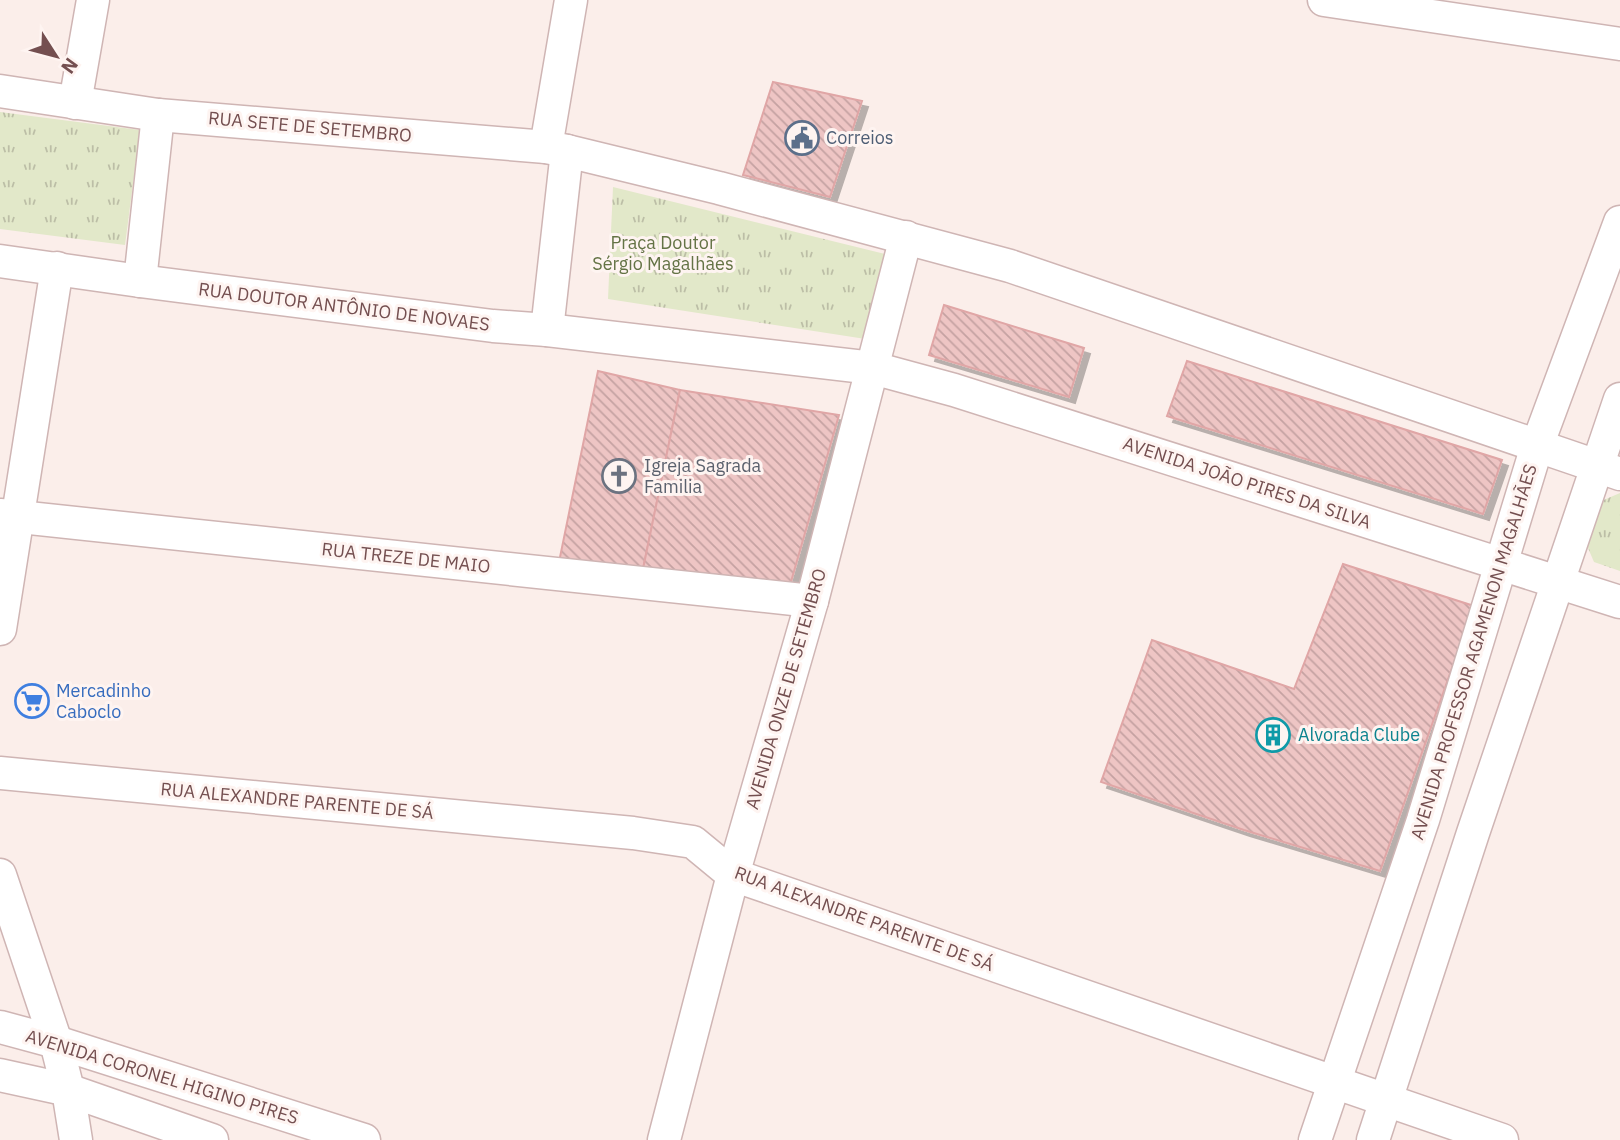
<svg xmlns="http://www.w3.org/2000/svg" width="1620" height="1140" viewBox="0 0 1620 1140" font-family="'IBM Plex Sans',sans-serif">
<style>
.park{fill:url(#park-tufts)}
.building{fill:url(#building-back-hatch);stroke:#e0a6a6;stroke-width:2;filter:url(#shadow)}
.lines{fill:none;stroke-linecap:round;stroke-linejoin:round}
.minor-casing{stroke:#cfb5b4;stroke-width:35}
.minor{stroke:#fff;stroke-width:32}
.labels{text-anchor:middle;stroke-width:6;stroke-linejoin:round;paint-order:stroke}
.street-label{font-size:18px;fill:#744f50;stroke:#fef4f1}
.service-label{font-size:18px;fill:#4e5e75;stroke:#fef4f1;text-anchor:start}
.park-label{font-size:18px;fill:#647345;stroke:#fef4f1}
.worship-label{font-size:18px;fill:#5b616d;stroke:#fef4f1;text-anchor:start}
.shop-label{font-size:18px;fill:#366cbe;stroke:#fef4f1;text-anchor:start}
.culture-label{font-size:18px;fill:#0d838f;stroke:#fef4f1;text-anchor:start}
</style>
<defs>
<pattern id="park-tufts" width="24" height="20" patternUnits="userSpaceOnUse" patternTransform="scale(1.75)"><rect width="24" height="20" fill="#e2e8c9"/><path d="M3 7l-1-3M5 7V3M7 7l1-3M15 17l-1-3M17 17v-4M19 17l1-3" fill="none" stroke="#bcbea6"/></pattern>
<pattern id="building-back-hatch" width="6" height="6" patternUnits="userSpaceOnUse" patternTransform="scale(1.75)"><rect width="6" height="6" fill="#eec5c4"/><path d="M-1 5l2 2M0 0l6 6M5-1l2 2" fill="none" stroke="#c5a2a2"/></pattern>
<filter id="shadow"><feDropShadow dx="6" dy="6" stdDeviation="0" flood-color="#0004"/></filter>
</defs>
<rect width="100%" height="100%" fill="#fbeeea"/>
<!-- park -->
<g class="park">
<polygon points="0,112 140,130 125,245 0,229"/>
<polygon points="613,187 885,254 872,340 608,299"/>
<polygon points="1620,493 1620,571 1594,562 1585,541 1599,502"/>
</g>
<!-- building -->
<g class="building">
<polygon points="773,82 862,101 830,197 743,175"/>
<polygon points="944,305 1084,348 1069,397 929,355"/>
<polygon points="1187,361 1502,460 1483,514 1167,416"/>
<polygon points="598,371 680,390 643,569 559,562"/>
<polygon points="680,390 839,415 788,592 643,569"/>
<polygon points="1343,564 1474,606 1380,871 1244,830 1101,782 1152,640 1294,689"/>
</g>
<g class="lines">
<!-- minor casing -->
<g class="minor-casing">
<g id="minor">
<polyline points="1324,0 1620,44"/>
<polyline points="0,91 158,115 546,147 567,151 719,188 1010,266 1620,474"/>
<polyline points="75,103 93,0"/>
<polyline points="546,147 571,0"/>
<polyline points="0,261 140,281 493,326 547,330 873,368 954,390 1620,602"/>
<polyline points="140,281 158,115"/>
<polyline points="547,330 567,151"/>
<polyline points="0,515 812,601"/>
<polyline points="0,629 57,268"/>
<polyline points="0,773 633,833 693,842 733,875 1502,1140"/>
<polyline points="0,875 56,1042 68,1090 76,1140"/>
<polyline points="0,1027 56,1042 364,1140"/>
<polyline points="0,1075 68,1090 212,1140"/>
<polyline points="664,1140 733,875 812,601 906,237"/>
<polyline points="1315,1140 1423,820 1537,446 1620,222"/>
<polyline points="1373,1140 1473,833 1620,399"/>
</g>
</g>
<!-- minor -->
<use href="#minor" class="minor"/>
</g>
<!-- icons -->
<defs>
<g id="civic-ring" transform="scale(1.75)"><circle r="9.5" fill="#fef4f1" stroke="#5c6f8a" stroke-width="1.5"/><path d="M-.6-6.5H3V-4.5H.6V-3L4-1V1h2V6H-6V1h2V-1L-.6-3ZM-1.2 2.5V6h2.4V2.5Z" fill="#5c6f8a"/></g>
<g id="church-ring" transform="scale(1.75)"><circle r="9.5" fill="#fef4f1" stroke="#6b7280" stroke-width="1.5"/><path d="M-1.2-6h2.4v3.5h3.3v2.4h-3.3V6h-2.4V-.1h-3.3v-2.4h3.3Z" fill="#6b7280"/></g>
<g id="supermarket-ring" transform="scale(1.75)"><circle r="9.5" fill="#fef4f1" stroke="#3f7fe0" stroke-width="1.5"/><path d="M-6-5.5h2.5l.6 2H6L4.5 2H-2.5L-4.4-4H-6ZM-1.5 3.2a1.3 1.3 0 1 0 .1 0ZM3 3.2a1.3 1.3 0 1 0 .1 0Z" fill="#3f7fe0"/></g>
<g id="building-ring" transform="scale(1.75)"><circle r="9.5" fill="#fef4f1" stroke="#0f9aa8" stroke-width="1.5"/><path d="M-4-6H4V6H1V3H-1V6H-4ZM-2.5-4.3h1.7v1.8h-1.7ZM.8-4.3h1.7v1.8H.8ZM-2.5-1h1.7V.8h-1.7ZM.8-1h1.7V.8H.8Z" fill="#0f9aa8"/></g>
</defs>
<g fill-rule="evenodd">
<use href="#civic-ring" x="802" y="138"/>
<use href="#church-ring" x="619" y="476"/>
<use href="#supermarket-ring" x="32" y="701"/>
<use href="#building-ring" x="1273" y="735"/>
</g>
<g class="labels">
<!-- street labels -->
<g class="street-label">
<text transform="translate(310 127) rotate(5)" y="6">RUA SETE DE SETEMBRO</text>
<text transform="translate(344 307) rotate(7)" y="6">RUA DOUTOR ANTÔNIO DE NOVAES</text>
<text transform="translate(1247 483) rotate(18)" y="6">AVENIDA JOÃO PIRES DA SILVA</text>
<text transform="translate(406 558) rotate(6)" y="6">RUA TREZE DE MAIO</text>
<text transform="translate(1474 652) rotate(-73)" y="6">AVENIDA PROFESSOR AGAMENON MAGALHÃES</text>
<text transform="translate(786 689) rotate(-74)" y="6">AVENIDA ONZE DE SETEMBRO</text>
<text transform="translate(297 801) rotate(5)" y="6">RUA ALEXANDRE PARENTE DE SÁ</text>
<text transform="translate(864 919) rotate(20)" y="6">RUA ALEXANDRE PARENTE DE SÁ</text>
<text transform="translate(162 1077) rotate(17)" y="6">AVENIDA CORONEL HIGINO PIRES</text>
</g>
<!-- service labels -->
<g class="service-label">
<text x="826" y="144">Correios</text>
</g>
<!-- park labels -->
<g class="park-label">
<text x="663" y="249">Praça Doutor<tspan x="663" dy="21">Sérgio Magalhães</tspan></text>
</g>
<!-- worship labels -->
<g class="worship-label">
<text x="644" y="472">Igreja Sagrada<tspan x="644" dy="21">Familia</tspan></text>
</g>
<!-- shop labels -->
<g class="shop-label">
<text x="56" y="697">Mercadinho<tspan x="56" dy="21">Caboclo</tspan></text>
</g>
<!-- culture labels -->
<g class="culture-label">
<text x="1298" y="741">Alvorada Clube</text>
</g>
</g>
<!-- north arrow -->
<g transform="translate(56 56) rotate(126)" stroke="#fef4f1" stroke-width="5" paint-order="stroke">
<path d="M0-5L12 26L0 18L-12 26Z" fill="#744f50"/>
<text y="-10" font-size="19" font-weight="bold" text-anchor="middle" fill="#744f50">N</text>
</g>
</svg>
